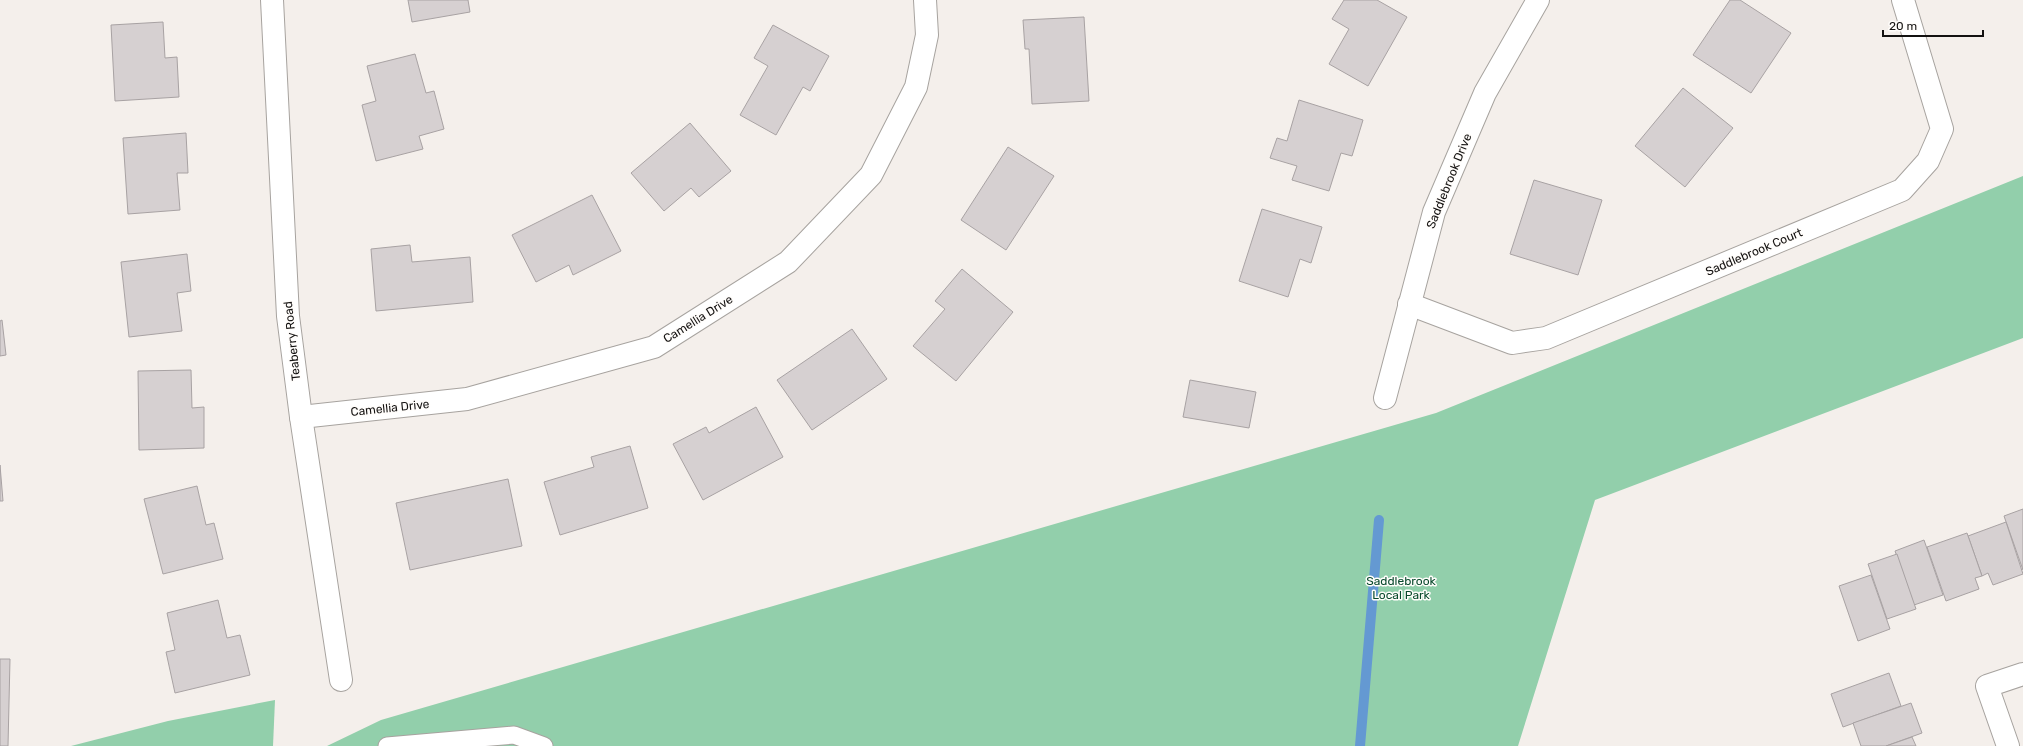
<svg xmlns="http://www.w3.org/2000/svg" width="2023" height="746" viewBox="0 0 2023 746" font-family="Rubik,sans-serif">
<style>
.green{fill:#92cfab}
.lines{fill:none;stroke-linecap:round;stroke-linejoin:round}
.stream{stroke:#6499d2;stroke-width:10}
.building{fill:#d6d0d1;stroke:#a8a2a3}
.service-casing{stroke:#a7a39f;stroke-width:19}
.minor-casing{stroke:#a7a39f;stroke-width:24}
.service{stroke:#fff;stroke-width:17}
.minor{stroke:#fff;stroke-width:22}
.labels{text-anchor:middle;stroke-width:3;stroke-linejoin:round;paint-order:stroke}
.street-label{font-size:12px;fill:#131110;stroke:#fffdfb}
.park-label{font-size:12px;fill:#08492c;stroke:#fffdfb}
</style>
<rect width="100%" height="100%" fill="#f4efeb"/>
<!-- green -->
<g class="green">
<polygon points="2023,176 2023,338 1595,500 1518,746 327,746 381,720 1436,413"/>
<polygon points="275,700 273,746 71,746 168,721"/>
</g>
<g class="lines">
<!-- stream -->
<polyline class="stream" points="1360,746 1379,520"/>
</g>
<!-- building -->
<g class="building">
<polygon points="408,0 468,0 470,12 412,22"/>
<polygon points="1344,0 1377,0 1407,17 1368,86 1329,64 1349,29 1332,19"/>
<polygon points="1730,0 1740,0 1791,33 1751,93 1693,55"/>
<polygon points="1084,17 1089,101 1032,104 1029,49 1025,49 1023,20"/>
<polygon points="163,22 165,58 177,57 179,97 115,101 111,25"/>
<polygon points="773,25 829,56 810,91 803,87 776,135 740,115 768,66 754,58"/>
<polygon points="415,54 426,93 434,91 444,129 419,136 423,149 376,161 362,105 376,101 367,66"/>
<polygon points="1683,88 1733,128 1685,187 1635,146"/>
<polygon points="1299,100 1363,120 1352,156 1341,153 1329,191 1292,180 1297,166 1270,158 1277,138 1287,141"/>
<polygon points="690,123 731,171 699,197 691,188 664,211 631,173"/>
<polygon points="186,133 188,173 177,173 180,210 128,214 123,138"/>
<polygon points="1008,147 1054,176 1006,250 961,220"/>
<polygon points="1534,180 1602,200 1578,275 1510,254"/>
<polygon points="592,195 621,251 573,275 569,265 536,282 512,235"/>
<polygon points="1262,209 1322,227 1311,263 1300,259 1288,297 1239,281"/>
<polygon points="410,245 412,262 470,257 473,302 376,311 371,249"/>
<polygon points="187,254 191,291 177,293 182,331 129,337 121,262"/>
<polygon points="962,269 1013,312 956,381 913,346 945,309 935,301"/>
<polygon points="2,320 6,355 0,356 0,321"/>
<polygon points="852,329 887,379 812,430 777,380"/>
<polygon points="191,370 192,408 204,407 204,448 139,450 138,371"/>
<polygon points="1190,380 1256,392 1249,428 1183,417"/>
<polygon points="756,407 783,457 703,500 673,444 706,427 709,433"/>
<polygon points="630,446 648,508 560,535 544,482 594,467 591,457"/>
<polygon points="0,465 3,501 0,501"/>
<polygon points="508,479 522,546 410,570 396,503"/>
<polygon points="197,486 206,525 214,523 223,559 163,574 144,499"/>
<polygon points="2023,509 2023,570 2004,516"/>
<polygon points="2006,522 2023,574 1993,585 1988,573 1982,576 1968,536"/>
<polygon points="1967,533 1982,576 1975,578 1979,589 1946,601 1927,547"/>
<polygon points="1924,540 1943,595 1914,605 1895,551"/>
<polygon points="1897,554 1916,609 1887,619 1868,564"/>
<polygon points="1871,575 1890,629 1858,641 1839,586"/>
<polygon points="218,600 227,638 240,635 250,675 175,693 166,652 175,650 167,613"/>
<polygon points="0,659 10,659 8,746 0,746"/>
<polygon points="1889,673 1901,706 1843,727 1831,694"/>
<polygon points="1911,703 1922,733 1886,746 1861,746 1853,723"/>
<polygon points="1912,737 1916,746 1886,746"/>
</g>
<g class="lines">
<!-- service casing -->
<g class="service-casing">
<polyline id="service" points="387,746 514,735 544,746"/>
</g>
<!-- minor casing -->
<g class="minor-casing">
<g id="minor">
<polyline points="272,0 288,316 301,417 341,680"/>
<polyline points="1409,304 1512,343 1546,338 1902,190 1928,161 1942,129 1903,0"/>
<polyline points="1385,398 1434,212 1485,93 1538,0"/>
<polyline points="301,417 467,399 654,347 788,262 871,175 916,87 927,35 925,0"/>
<polyline points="2008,746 1987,686 2023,674"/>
</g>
</g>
<!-- service -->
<use href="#service" class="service"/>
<!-- minor -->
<use href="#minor" class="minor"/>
</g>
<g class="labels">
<!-- street labels -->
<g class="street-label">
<text transform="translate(1449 181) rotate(-68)" y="4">Saddlebrook Drive</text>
<text transform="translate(1754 252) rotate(-23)" y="4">Saddlebrook Court</text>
<text transform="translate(698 319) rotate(-32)" y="4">Camellia Drive</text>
<text transform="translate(292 341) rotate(-96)" y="4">Teaberry Road</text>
<text transform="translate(390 408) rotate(-6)" y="4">Camellia Drive</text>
</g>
<!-- park labels -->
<g class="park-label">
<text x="1401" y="585">Saddlebrook<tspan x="1401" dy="14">Local Park</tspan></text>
</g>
</g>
<!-- scale -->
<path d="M1883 30v6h100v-6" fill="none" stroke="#131110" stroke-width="2"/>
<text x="1889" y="30" font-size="12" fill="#131110" stroke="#fffdfb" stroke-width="3" paint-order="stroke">20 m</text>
</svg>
